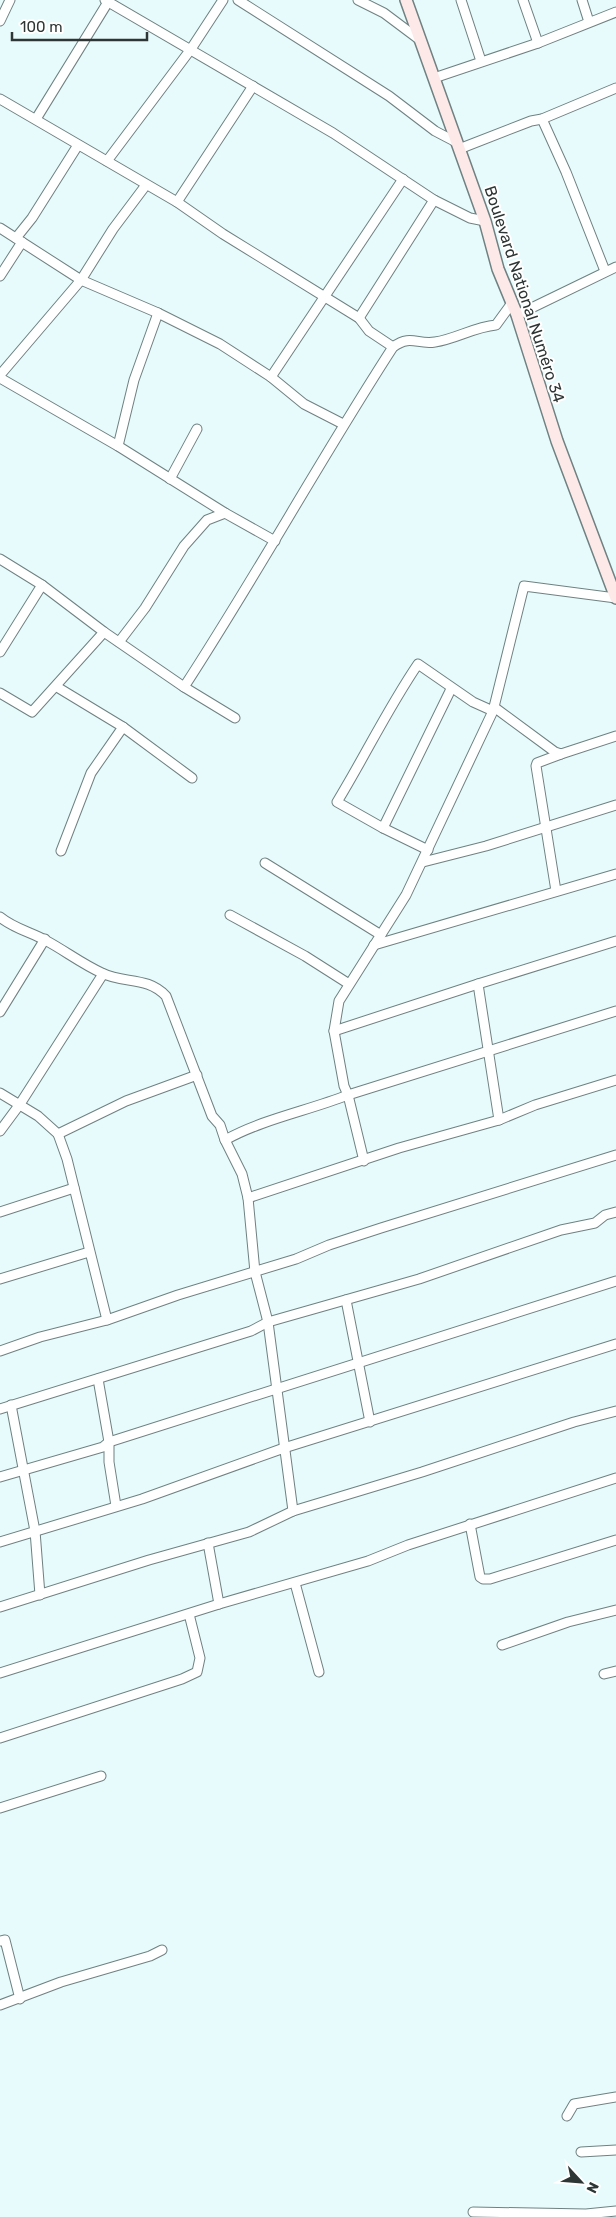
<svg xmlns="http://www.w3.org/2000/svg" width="616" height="2217" viewBox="0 0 616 2217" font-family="Rubik,sans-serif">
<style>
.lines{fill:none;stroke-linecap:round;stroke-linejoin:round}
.minor-casing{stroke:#6f8182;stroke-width:11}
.secondary-casing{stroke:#6f8182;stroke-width:14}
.minor{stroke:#fff;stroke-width:9}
.secondary{stroke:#fde9e8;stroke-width:11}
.labels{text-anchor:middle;stroke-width:4;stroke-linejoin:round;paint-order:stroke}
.street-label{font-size:16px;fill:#2d3535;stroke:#fff}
</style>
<rect width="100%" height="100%" fill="#e8fbfc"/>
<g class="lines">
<!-- minor casing -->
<g class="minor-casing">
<g id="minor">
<polyline points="105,0 333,133 434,200 470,218 485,221"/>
<polyline points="238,0 389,96 435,131 456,142"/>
<polyline points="358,0 384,13 420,40"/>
<polyline points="461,0 481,61"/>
<polyline points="523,0 538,43"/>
<polyline points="582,0 589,22"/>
<polyline points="0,21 10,0"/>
<polyline points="434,78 538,43 616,12"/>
<polyline points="0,99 177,202 223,234 359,318 369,331 393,347"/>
<polyline points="36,119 108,2"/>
<polyline points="542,119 566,172 605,271"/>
<polyline points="459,149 531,121 542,119 616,88"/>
<polyline points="107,161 191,49 223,0"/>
<polyline points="177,202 253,86"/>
<polyline points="0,228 81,280 158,313 220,344 271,377 304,404 343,424"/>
<polyline points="16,238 32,218 78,145"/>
<polyline points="0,276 22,242"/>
<polyline points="517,315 616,267"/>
<polyline points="359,318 434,200"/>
<polyline points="0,375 81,280 113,229 146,185"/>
<polyline points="271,377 403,179"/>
<polyline points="0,378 118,446 225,513 275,541"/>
<polyline points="118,446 134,380 158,313"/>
<polyline points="170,479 197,429"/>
<polyline points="0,559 42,585 104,632 184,687 235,718"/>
<polyline points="119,642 145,608 184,546 207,520 225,513"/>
<polyline points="0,652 42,585"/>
<polyline points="57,687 123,727 192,778"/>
<path d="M 184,687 C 257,575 321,458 393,347 C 411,334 417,345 435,342 C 456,339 474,327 496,325 L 512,303"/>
<polyline points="0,693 32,712 104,632"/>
<polyline points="494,707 555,752 561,754 616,736"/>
<polyline points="383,828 451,689"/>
<path d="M 428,850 L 383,828 L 337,802 C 365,756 388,708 418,664 L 473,702 L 493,711"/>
<polyline points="61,851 91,773 123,727"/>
<polyline points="423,862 486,846 616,805"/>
<polyline points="265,863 381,935"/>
<polyline points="556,891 536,766 537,763 561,754"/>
<polyline points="230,915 305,956 349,984"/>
<path d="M 0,917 C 13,928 30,932 45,940 C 64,950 82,964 102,973 C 124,984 147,976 166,996 L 212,1116 L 220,1125 L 225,1140 L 242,1174 L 248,1198 L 255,1272 L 268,1322 L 293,1511"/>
<polyline points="374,945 616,874"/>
<polyline points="478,984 499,1120"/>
<polyline points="0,1012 45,939"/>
<polyline points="334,1031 478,984 616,941"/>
<polyline points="0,1093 38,1116 58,1134 67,1159 107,1320"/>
<polyline points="0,1131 20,1104 103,974"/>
<polyline points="58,1134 126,1101 197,1075"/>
<path d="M 225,1140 C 263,1119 307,1111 348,1095 L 616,1011"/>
<polyline points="364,1161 348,1095 344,1086 334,1031 339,1001 406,895 493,711 524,586 616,598"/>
<polyline points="248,1198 399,1148 499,1120 535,1105 616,1080"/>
<polyline points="0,1212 74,1188"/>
<polyline points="0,1279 89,1252"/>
<polyline points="346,1300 370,1422"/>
<polyline points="0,1351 40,1337 107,1320 178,1295 296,1259 329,1245 381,1228 616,1155"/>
<polyline points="98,1379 109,1442 109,1462 116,1506"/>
<polyline points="11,1405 35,1531 40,1595"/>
<polyline points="0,1409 251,1331 268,1322 419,1279 561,1230 595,1223 605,1215 616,1212"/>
<polyline points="0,1477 103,1447 109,1442 616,1281"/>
<polyline points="470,1524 480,1577 483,1579 490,1579 616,1540"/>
<polyline points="0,1542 142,1499 284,1448 616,1344"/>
<polyline points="208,1543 219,1604"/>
<polyline points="295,1583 319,1672"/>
<polyline points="0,1607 149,1560 249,1532 293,1511 422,1472 574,1422 616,1411"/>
<polyline points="502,1645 568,1622 616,1610"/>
<polyline points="0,1673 219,1604 368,1561 408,1545 616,1478"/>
<polyline points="604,1674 616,1671"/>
<polyline points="0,1738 182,1679 197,1672 200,1658 189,1614"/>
<polyline points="0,1808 101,1776"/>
<polyline points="0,1941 5,1940 20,1999"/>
<polyline points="0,2005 61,1982 150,1956 162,1950"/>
<polyline points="567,2116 574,2104 616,2097"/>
<polyline points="581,2152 616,2150"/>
<polyline points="473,2212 586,2214 616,2211"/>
</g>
</g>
<!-- secondary casing -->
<g class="secondary-casing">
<polyline id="secondary" points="406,0 485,221 498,269 517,315 557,441 616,598"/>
</g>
<!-- minor -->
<use href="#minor" class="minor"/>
<!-- secondary -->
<use href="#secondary" class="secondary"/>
</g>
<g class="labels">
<!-- street labels -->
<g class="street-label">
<text transform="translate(525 294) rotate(72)" y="6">Boulevard National Numéro 34</text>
</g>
</g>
<!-- north arrow -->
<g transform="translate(581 2182) rotate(116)" stroke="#ffffff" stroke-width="4" paint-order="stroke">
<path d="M0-4L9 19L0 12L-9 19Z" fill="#2d3535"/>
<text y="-8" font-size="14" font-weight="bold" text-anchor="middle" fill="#2d3535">N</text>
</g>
<!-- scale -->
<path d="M12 32v8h135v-8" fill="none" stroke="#2d3535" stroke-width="2.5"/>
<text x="20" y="32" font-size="15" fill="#2d3535" stroke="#ffffff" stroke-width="4" paint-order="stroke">100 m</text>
</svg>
